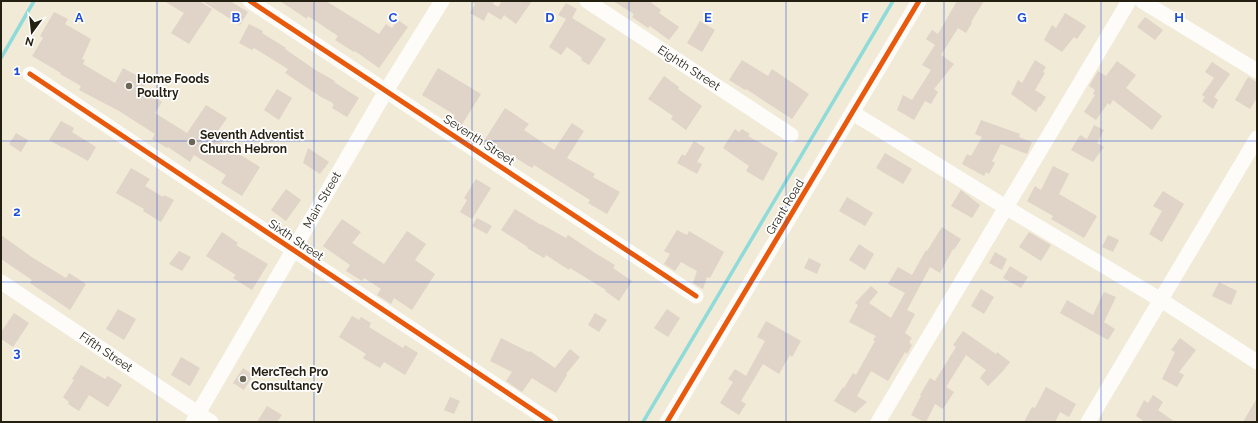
<svg xmlns="http://www.w3.org/2000/svg" width="1258" height="423" viewBox="0 0 1258 423" font-family="Raleway,sans-serif">
<style>
.lines{fill:none;stroke-linecap:round;stroke-linejoin:round}
.stream{stroke:#8edbda;stroke-width:3.5}
.building{fill:#e0d3c7}
.minor{stroke:#fdfcf9;stroke-width:15}
.cycleway-casing{stroke:#fefefe;stroke-width:8}
.cycleway{stroke:#e8590c;stroke-width:5}
.grid{fill:none;stroke:#1d4ed8;stroke-width:1;stroke-opacity:0.55}
.poi-dot{fill:#6b6656;stroke:#fefefe;stroke-width:1.5}
.labels{text-anchor:middle;stroke-width:3.5;stroke-linejoin:round;paint-order:stroke}
.street-label{font-size:12px;fill:#231f11;stroke:#fefefe}
.poi-label{font-size:12px;font-weight:bold;fill:#231f11;stroke:#fefefe;text-anchor:start}
.grid-label{font-size:13px;text-anchor:middle;font-weight:bold;fill:#1d4ed8;stroke:#fefefe;stroke-width:3.5;stroke-linejoin:round;paint-order:stroke}
</style>
<rect width="100%" height="100%" fill="#f1ead7"/>
<g class="lines">
<!-- stream -->
<g class="stream">
<polyline points="1,58 34,1"/>
<polyline points="643,422 893,1"/>
</g>
</g>
<!-- building -->
<g class="building">
<polygon points="164,1 199,1 212,9 189,44 171,33 184,13"/>
<polygon points="202,1 230,1 248,12 240,25"/>
<polygon points="280,1 326,1 379,34 386,24 392,28 398,20 408,27 379,68 355,51 354,52 335,40 338,36 308,16 307,19"/>
<polygon points="471,1 494,1 493,4 498,7 502,1 532,1 516,24 504,15 501,20 488,12 484,21 470,13 475,4"/>
<polygon points="613,1 649,1 661,10 659,13 679,27 669,40 650,26 648,28 632,17 634,14"/>
<polygon points="957,1 984,1 971,22 972,23 966,33 958,28 941,55 954,64 934,89 938,92 931,104 925,101 914,120 897,110 903,95 912,100 931,70 922,65 935,45 926,39 932,30 938,34"/>
<polygon points="566,3 577,9 572,18 606,39 589,65 581,60 582,58 567,47 561,55 549,47 566,19 558,15"/>
<polygon points="54,12 68,19 65,24 91,39 82,59 85,60 83,64 115,83 123,68 147,81 143,89 162,102 155,113 187,133 206,105 227,118 213,138 260,167 242,196 221,183 226,175 194,155 190,162 168,147 167,148 152,139 155,134 119,111 79,90 81,86 60,74 61,73 32,56 43,38 40,36"/>
<polygon points="1065,13 1086,26 1077,39 1074,37 1062,52 1044,40 1052,25 1056,28"/>
<polygon points="1145,17 1163,30 1155,40 1137,27"/>
<polygon points="700,21 715,30 702,52 687,43"/>
<polygon points="249,24 263,31 262,33 286,48 285,49 317,71 335,81 334,82 359,98 347,117 332,108 334,105 332,104 333,103 321,97 285,73 288,69 254,48 252,50 239,43"/>
<polygon points="742,60 768,76 772,69 809,94 792,119 746,89 745,90 729,80"/>
<polygon points="1035,60 1046,67 1043,72 1045,73 1035,90 1046,97 1040,107 1039,106 1036,112 1011,94 1018,80 1022,83"/>
<polygon points="1117,61 1136,75 1126,88 1162,116 1152,130 1113,100 1110,105 1108,103 1096,120 1084,112 1095,95 1093,94 1095,90 1089,86 1098,71 1106,76"/>
<polygon points="1212,62 1230,74 1214,97 1218,100 1213,109 1202,101 1205,97 1202,95 1214,78 1205,72"/>
<polygon points="438,68 481,94 461,126 452,120 455,115 422,95"/>
<polygon points="664,76 679,87 678,89 702,106 686,130 671,119 673,116 648,99"/>
<polygon points="1248,77 1257,82 1257,98 1250,109 1235,100"/>
<polygon points="277,89 292,98 279,120 264,110"/>
<polygon points="505,108 529,124 524,130 554,150 572,123 584,131 567,158 595,174 593,177 620,192 607,214 588,203 590,200 534,165 532,168 511,155 508,161 482,144"/>
<polygon points="981,120 1020,134 1019,137 1032,142 1027,154 1001,144 992,161 995,163 989,174 986,172 984,176 962,164 967,154 971,156 982,137 975,134"/>
<polygon points="61,121 74,128 72,132 96,147 88,161 63,147 63,148 49,140"/>
<polygon points="1094,125 1104,130 1097,143 1104,147 1093,162 1071,150 1080,135 1087,139"/>
<polygon points="735,129 739,132 742,129 750,134 748,136 778,153 763,181 746,171 749,166 723,148"/>
<polygon points="16,133 28,140 21,152 9,144"/>
<polygon points="694,141 705,148 697,162 702,164 697,174 677,163 682,154 685,156"/>
<polygon points="308,148 329,162 320,174 303,163"/>
<polygon points="885,153 912,169 903,184 876,168"/>
<polygon points="1053,166 1069,174 1059,194 1097,216 1084,238 1051,219 1053,216 1027,201 1035,186 1041,190"/>
<polygon points="131,168 150,179 145,186 163,197 164,195 174,200 161,222 143,211 144,209 116,193"/>
<polygon points="476,179 491,188 472,219 460,212 467,200 464,198"/>
<polygon points="286,189 301,200 286,221 271,210"/>
<polygon points="961,190 980,205 972,218 951,206"/>
<polygon points="1163,191 1184,204 1162,242 1149,234 1162,211 1153,206"/>
<polygon points="847,197 873,213 865,226 839,211"/>
<polygon points="515,209 541,225 541,224 566,238 568,235 595,253 615,265 613,268 632,281 619,301 605,291 606,290 570,268 569,270 546,255 544,258 527,248 528,247 501,230"/>
<polygon points="477,218 492,226 487,234 472,226"/>
<polygon points="342,219 361,232 352,243 384,264 407,231 426,244 415,260 435,274 412,310 394,298 391,304 377,295 381,289 364,278 362,281 346,271 350,265 323,246"/>
<polygon points="942,227 961,239 954,250 953,249 940,273 930,267 907,310 915,314 905,333 912,338 909,342 912,345 907,354 905,352 888,381 871,371 857,396 867,402 855,413 834,401 843,387 844,388 853,373 856,375 875,341 873,340 876,336 849,322 858,305 855,303 871,286 878,292 869,303 891,318 905,293 888,284 898,267 912,275 926,250 927,251"/>
<polygon points="677,230 687,235 689,231 724,252 710,278 707,277 703,289 693,283 697,271 681,262 675,271 664,264 670,254 664,251"/>
<polygon points="222,232 238,243 236,245 268,264 252,290 233,278 236,275 206,256"/>
<polygon points="1029,232 1051,245 1041,261 1019,247"/>
<polygon points="1,235 33,258 66,278 69,273 86,284 70,310 30,283 32,280 1,259"/>
<polygon points="1108,235 1119,240 1113,252 1102,247"/>
<polygon points="859,244 874,254 865,270 849,260"/>
<polygon points="179,251 191,257 182,271 169,264"/>
<polygon points="995,252 1007,259 1002,270 989,263"/>
<polygon points="809,258 821,264 817,274 804,268"/>
<polygon points="1010,266 1028,277 1021,288 1003,278"/>
<polygon points="1219,282 1237,291 1231,305 1212,296"/>
<polygon points="981,289 994,297 984,314 971,306"/>
<polygon points="1104,292 1116,297 1104,322 1115,329 1108,340 1060,313 1067,300 1093,315"/>
<polygon points="118,309 136,319 124,340 106,329"/>
<polygon points="667,309 680,318 668,337 654,328"/>
<polygon points="14,313 29,323 13,347 1,339 1,332"/>
<polygon points="595,313 607,320 599,332 588,325"/>
<polygon points="352,316 359,320 361,317 371,323 369,327 403,348 405,345 418,353 405,375 384,362 380,368 363,358 366,354 339,337"/>
<polygon points="766,321 801,341 792,357 790,355 779,374 763,364 741,401 746,404 739,415 720,403 733,382 728,379 735,369 746,376 765,341 757,337"/>
<polygon points="963,331 996,354 997,352 1010,362 1003,371 988,386 980,378 986,370 966,355 946,387 954,392 943,409 935,404 926,422 924,422 911,415 921,396 920,395 930,378 935,381 956,347 953,345"/>
<polygon points="501,338 529,352 530,351 555,368 570,349 580,357 566,374 567,375 556,393 532,378 522,392 506,381 512,372 490,361"/>
<polygon points="1180,338 1196,350 1179,372 1184,375 1177,387 1162,379 1175,352 1171,350"/>
<polygon points="181,357 200,368 190,386 171,375"/>
<polygon points="81,365 105,379 108,376 122,385 108,407 89,395 79,411 68,404 69,402 63,397 74,380 72,379"/>
<polygon points="243,368 253,375 244,390 233,383"/>
<polygon points="1046,387 1076,404 1069,417 1060,412 1055,422 1024,422 1032,407 1035,408"/>
<polygon points="1153,395 1163,402 1158,410 1175,422 1145,422 1136,416 1144,400 1148,403"/>
<polygon points="450,397 460,401 454,414 444,410"/>
<polygon points="1257,398 1257,418 1255,422 1243,422"/>
<polygon points="267,406 282,415 277,422 257,422"/>
</g>
<g class="lines">
<!-- minor -->
<g class="minor">
<polyline points="250,1 696,296"/>
<polyline points="587,1 791,135"/>
<polyline points="1142,1 1257,71"/>
<polyline points="30,74 551,422"/>
<polyline points="853,113 1007,208 1161,300 1257,362"/>
<polyline points="1,282 211,422"/>
<polyline points="193,422 386,91 442,1"/>
<polyline points="667,422 919,1"/>
<polyline points="878,422 1129,1"/>
<polyline points="1088,422 1257,138"/>
</g>
<!-- cycleway casing -->
<g class="cycleway-casing">
<g id="cycleway">
<polyline points="250,1 696,296"/>
<polyline points="30,74 551,422"/>
<polyline points="667,422 919,1"/>
</g>
</g>
<!-- cycleway -->
<use href="#cycleway" class="cycleway"/>
</g>
<!-- grid -->
<path class="grid" d="M 157,1 L 157,422M 314,1 L 314,422M 472,1 L 472,422M 629,1 L 629,422M 786,1 L 786,422M 944,1 L 944,422M 1101,1 L 1101,422M 1,141 L 1257,141M 1,282 L 1257,282"/>
<!-- markers -->
<g class="poi-dot">
<circle cx="129" cy="86" r="4"/>
<circle cx="192" cy="142" r="4"/>
<circle cx="243" cy="379" r="4"/>
</g>
<g class="labels">
<!-- street labels -->
<g class="street-label">
<text transform="translate(689 68) rotate(33)" y="4">Eighth Street</text>
<text transform="translate(479 140) rotate(33)" y="4">Seventh Street</text>
<text transform="translate(322 200) rotate(-60)" y="4">Main Street</text>
<text transform="translate(785 207) rotate(-59)" y="4">Grant Road</text>
<text transform="translate(296 240) rotate(34)" y="4">Sixth Street</text>
<text transform="translate(106 352) rotate(34)" y="4">Fifth Street</text>
</g>
<!-- poi labels -->
<g class="poi-label">
<text x="137" y="83">Home Foods<tspan x="137" dy="14">Poultry</tspan></text>
<text x="200" y="139">Seventh Adventist<tspan x="200" dy="14">Church Hebron</tspan></text>
<text x="251" y="376">MercTech Pro<tspan x="251" dy="14">Consultancy</tspan></text>
</g>
</g>
<g class="grid-label">
<text x="79" y="22">A</text>
<text x="236" y="22">B</text>
<text x="393" y="22">C</text>
<text x="550" y="22">D</text>
<text x="708" y="22">E</text>
<text x="865" y="22">F</text>
<text x="1022" y="22">G</text>
<text x="1179" y="22">H</text>
<text x="17" y="75">1</text>
<text x="17" y="216">2</text>
<text x="17" y="357">3</text>
</g>
<!-- border -->
<rect width="1258" height="423" fill="none" stroke="#231f11" stroke-width="4"/>
<!-- north arrow -->
<g transform="translate(32 32) rotate(195)" stroke="#fefefe" stroke-width="3" paint-order="stroke">
<path d="M0-3L7 15L0 10L-7 15Z" fill="#231f11"/>
<text y="-6" font-size="11" font-weight="bold" text-anchor="middle" fill="#231f11">N</text>
</g>
</svg>
